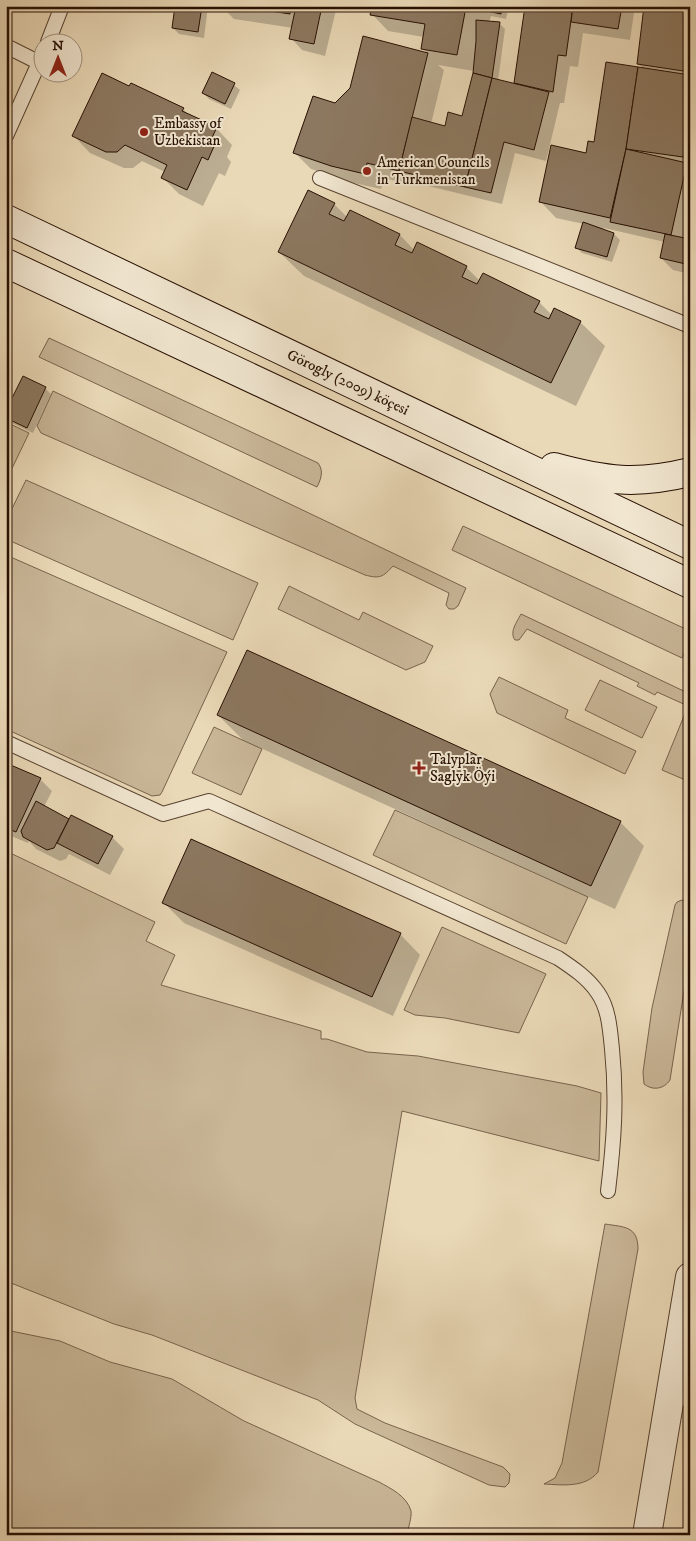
<svg xmlns="http://www.w3.org/2000/svg" width="696" height="1541" viewBox="0 0 696 1541" font-family="'IM FELL DW Pica',serif">
<style>
.green{fill:#c9b798;stroke:#78634d}
.shadow{fill:#0003;fill-rule:evenodd}
.building{fill:#8c7860;stroke:#270f02}
.lines{fill:none;stroke-linecap:round;stroke-linejoin:round}
.lane-casing{stroke:#58422f;stroke-width:16}
.street-casing{stroke:#58422f;stroke-width:30}
.secondary-casing{stroke:#270f02;stroke-width:30}
.lane{stroke:#f1e6d0;stroke-width:14}
.street{stroke:#f1e6d0;stroke-width:28}
.secondary{stroke:#f1e6d0;stroke-width:28}
.poi-dot{fill:#8f2418;stroke:#f1e6d0;stroke-width:2}
.labels{text-anchor:middle;stroke-width:4;stroke-linejoin:round;paint-order:stroke}
.poi-label{font-size:15px;fill:#270f02;stroke:#f1e6d0;text-anchor:start}
.street-label{font-size:15px;fill:#270f02;stroke:#f1e6d0}
</style>
<rect width="100%" height="100%" fill="#ead9b7"/>
<filter id="stains"><feTurbulence type="fractalNoise" baseFrequency=".004" numOctaves="4"/><feColorMatrix values="0 0 0 0 .2 0 0 0 0 .09 0 0 0 0 .02 0 0 0 .5 -.17"/></filter>
<radialGradient id="worn" r=".72"><stop offset=".6" stop-color="#630" stop-opacity="0"/><stop offset="1" stop-color="#630" stop-opacity=".3"/></radialGradient>
<!-- green -->
<g class="green">
<path d="M 49,338 L 318,463 C 324,471 321,479 317,487 L 39,357 Z"/>
<path d="M 53,391 L 466,588 L 458,606 L 454,609 L 449,609 L 446,605 L 449,593 L 393,566 C 383,577 380,579 365,575 L 41,433 L 37,426 Z"/>
<polygon points="6,422 29,433 6,481"/>
<polygon points="26,480 258,583 233,640 6,539 6,521"/>
<polygon points="463,526 690,631 690,640 682,658 452,550"/>
<polygon points="6,555 227,652 162,792 160,795 152,796 6,729"/>
<polygon points="289,586 359,620 363,612 433,646 425,662 406,670 278,609"/>
<path d="M 521,614 L 690,694 L 690,782 L 662,770 L 688,706 L 657,692 L 655,695 L 637,686 L 639,683 L 527,629 L 519,640 L 515,640 C 509,632 517,622 521,614 Z"/>
<polygon points="499,677 568,710 565,718 636,751 625,774 497,713 490,694"/>
<polygon points="600,680 657,707 642,738 585,710"/>
<polygon points="214,727 262,749 241,795 192,773"/>
<polygon points="395,810 588,897 566,944 373,855"/>
<polygon points="6,851 155,922 146,941 175,955 161,985 321,1031 321,1039 327,1039 367,1052 418,1056 577,1086 601,1093 599,1161 402,1111 355,1398 357,1409 385,1423 503,1467 510,1474 509,1483 505,1487 489,1485 355,1424 318,1400 152,1335 114,1324 6,1281"/>
<path d="M 682,900 L 690,902 L 690,953 L 670,1080 C 664,1089 653,1091 644,1084 L 643,1072 L 652,1008 L 675,905 L 677,902 Z"/>
<polygon points="442,927 546,974 519,1033 445,1018 415,1015 404,1010"/>
<path d="M 605,1224 C 624,1227 638,1226 638,1249 L 598,1472 C 585,1488 563,1485 544,1484 L 555,1478 L 562,1463 Z"/>
<path d="M 6,1330 L 60,1341 L 110,1362 L 172,1379 L 244,1421 L 379,1482 C 390,1488 407,1496 411,1511 C 412,1517 408,1528 407,1535 L 6,1535 Z"/>
</g>
<!-- shadow -->
<g class="shadow">
<polygon points="177,6 208,6 204,38 179,34 173,28"/>
<polygon points="221,6 337,6 325,56 302,50 291,38 293,28 234,19"/>
<path d="M 373,6 L 509,6 L 506,19 L 491,16 L 489,23 L 499,23 L 505,29 L 498,81 L 515,85 L 526,6 L 635,6 L 630,40 L 583,33 L 578,67 L 570,66 L 564,103 L 560,103 L 546,161 L 515,153 L 502,204 L 416,183 L 416,186 L 384,178 L 381,189 L 349,182 L 311,169 L 295,153 L 351,88 L 364,38 L 428,54 L 422,48 L 424,37 L 388,31 L 372,14 ZM 438,65 L 474,71 L 463,117 L 446,127 L 431,124 L 444,70 Z"/>
<polygon points="690,6 690,213 684,239 690,240 690,274 673,270 661,258 665,242 604,228 603,230 614,234 620,240 612,262 582,253 576,247 584,224 556,218 540,201 587,154 644,69 638,64"/>
<polygon points="212,74 234,85 240,90 231,109 209,99 203,93"/>
<polygon points="6,102 13,109 6,123"/>
<polygon points="183,109 190,116 216,128 232,145 227,157 231,162 225,176 219,173 203,206 179,194 163,178 165,172 142,161 133,168 124,168 90,153 74,136"/>
<polygon points="6,136 13,143 6,158"/>
<polygon points="334,204 347,217 350,212 400,235 415,251 418,244 466,267 480,281 539,302 552,315 580,322 605,346 576,406 304,276 279,252"/>
<polygon points="45,388 51,394 33,433 10,422 6,418"/>
<polygon points="218,715 620,822 644,846 615,909 243,740"/>
<polygon points="6,764 40,779 52,791 44,807 70,820 112,837 124,849 110,875 69,854 66,859 60,861 36,849 29,841 28,843 6,834"/>
<polygon points="164,903 400,934 420,955 393,1016 184,923"/>
</g>
<!-- building -->
<g class="building">
<polygon points="175,6 202,6 198,32 172,28"/>
<polygon points="237,6 291,6 290,14"/>
<polygon points="296,6 322,6 314,44 289,39"/>
<polygon points="372,6 473,6 473,8 466,7 457,55 421,49 425,24 370,15"/>
<polygon points="473,6 502,6 501,14 473,8"/>
<polygon points="525,6 573,6 566,56 558,55 553,92 514,83"/>
<polygon points="573,6 622,6 618,29 571,22"/>
<polygon points="644,6 690,6 690,72 637,64"/>
<polygon points="476,20 500,22 492,78 473,73 476,41"/>
<polygon points="363,36 428,53 399,171 367,163 365,174 331,166 293,153 313,96 335,103 350,88"/>
<polygon points="606,62 638,67 626,149 610,218 539,202 551,145 586,153 588,141 594,142"/>
<polygon points="638,67 690,75 690,158 626,149"/>
<polygon points="212,72 235,83 225,104 202,93"/>
<polygon points="102,73 129,86 131,83 184,108 182,111 217,127 210,142 215,144 208,160 202,157 187,190 161,178 167,165 125,145 117,152 106,152 72,136"/>
<polygon points="473,73 492,78 465,187 399,171 412,117 445,126 448,112 462,116"/>
<polygon points="492,78 549,92 534,150 504,142 491,193 465,187"/>
<polygon points="626,149 687,163 671,235 610,222"/>
<polygon points="308,190 335,203 329,214 344,221 350,210 400,234 395,245 412,253 417,242 467,266 462,277 477,284 483,273 540,301 534,312 549,319 554,308 581,321 551,383 278,252"/>
<polygon points="583,222 614,233 607,257 575,248"/>
<polygon points="665,234 690,239 690,265 660,258"/>
<polygon points="23,376 46,387 27,428 6,418 6,410"/>
<polygon points="247,650 621,821 591,886 217,715"/>
<polygon points="6,763 41,778 16,832 6,828"/>
<polygon points="36,801 69,819 54,848 47,850 23,837 21,831"/>
<polygon points="71,815 113,836 98,864 57,843"/>
<polygon points="191,839 401,933 372,997 162,903"/>
</g>
<g class="lines">
<!-- lane casing -->
<g class="lane-casing">
<g id="lane">
<polyline points="48,42 62,6"/>
<polyline points="6,46 40,63"/>
<polyline points="6,136 42,56"/>
<polyline points="320,178 690,326"/>
<path d="M 6,742 L 163,814 L 209,801 L 558,958 C 573,968 588,978 598,993 C 609,1009 610,1030 612,1049 C 617,1099 614,1141 608,1191"/>
<polyline points="670,1396 690,1400"/>
</g>
</g>
<!-- street casing -->
<g class="street-casing">
<polyline id="street" points="647,1535 690,1277"/>
</g>
<!-- secondary casing -->
<g class="secondary-casing">
<g id="secondary">
<path id="s1" d="M 6,219 L 690,545"/>
<polyline points="6,263 690,584"/>
<path d="M 554,467 C 605,481 637,485 690,472"/>
</g>
</g>
<!-- lane -->
<use href="#lane" class="lane"/>
<!-- street -->
<use href="#street" class="street"/>
<!-- secondary -->
<use href="#secondary" class="secondary"/>
</g>
<!-- markers -->
<g class="poi-dot">
<circle cx="144" cy="132" r="5"/>
<circle cx="367" cy="171" r="5"/>
<path d="M416.5 760.5h5v5h5v5h-5v5h-5v-5h-5v-5h5z"/>
</g>
<g class="labels">
<!-- poi labels -->
<g class="poi-label">
<text x="154" y="128">Embassy of<tspan x="154" dy="17">Uzbekistan</tspan></text>
<text x="377" y="167">American Councils<tspan x="377" dy="17">in Turkmenistan</tspan></text>
<text x="430" y="764">Talyplar<tspan x="430" dy="17">Saglyk Öýi</tspan></text>
</g>
<!-- street labels -->
<g class="street-label">
<text dy="5" stroke="none"><textPath href="#s1" startOffset="379">Görogly (2009) köçesi</textPath></text>
</g>
</g>
<!-- margin -->
<rect width="696" height="1541" fill="none" stroke="#ead9b7" stroke-width="25"/>
<rect x="8" y="8" width="681" height="1526" fill="none" stroke="#270f02" stroke-width="2.5"/>
<rect x="12" y="12" width="671" height="1516" fill="none" stroke="#270f02"/>
<!-- north arrow -->
<g transform="translate(58 58)"><circle r="24" fill="#f1e6d0" stroke="#a0907e"/>
<path d="M0-4L9 19L0 12L-9 19Z" fill="#8f2418"/>
<text y="-8" font-size="14" font-weight="bold" text-anchor="middle" fill="#270f02">N</text>
</g>
<rect width="100%" height="100%" filter="url(#stains)"/>
<rect width="100%" height="100%" fill="url(#worn)"/>
</svg>
